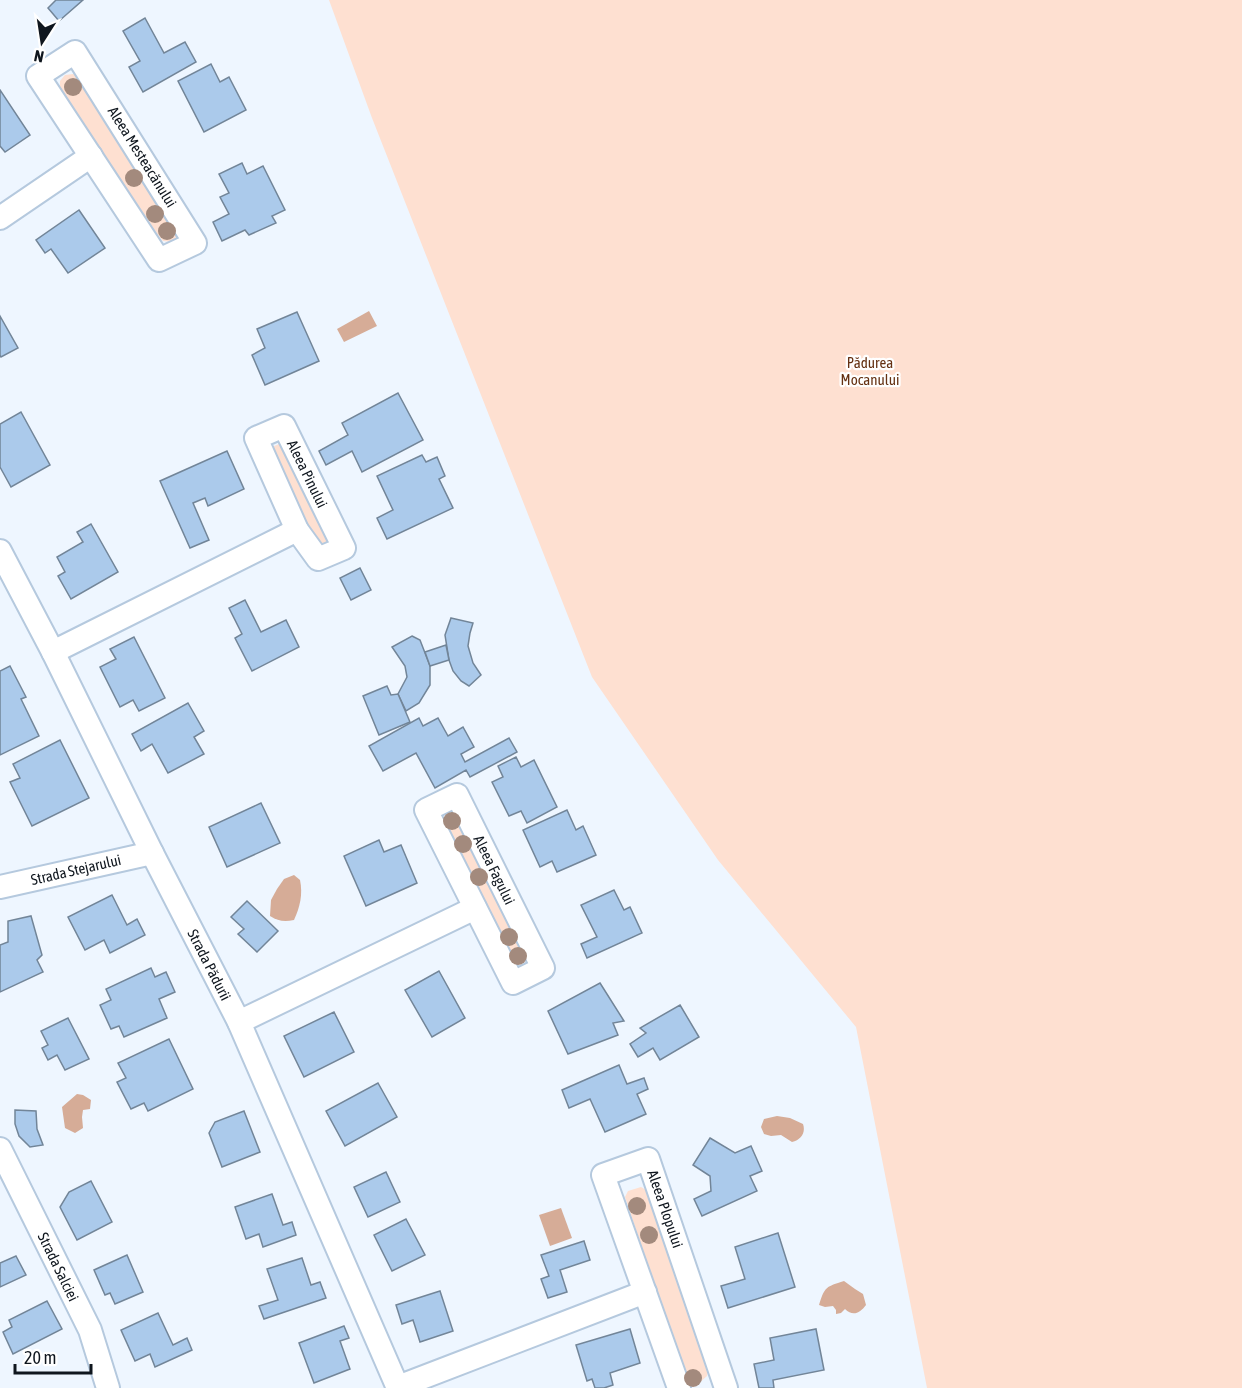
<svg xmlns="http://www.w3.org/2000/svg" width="1242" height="1388" viewBox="0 0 1242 1388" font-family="'Asap Condensed',sans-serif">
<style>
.green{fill:#fee0d1}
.water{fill:#d6ac97}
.building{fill:#abcaeb;stroke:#728598;stroke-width:1.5}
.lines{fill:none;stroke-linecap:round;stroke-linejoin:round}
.minor-casing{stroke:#b5c9de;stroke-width:26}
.minor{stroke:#fff;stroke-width:22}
.tree{fill:#a38a7d}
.labels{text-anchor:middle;stroke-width:4.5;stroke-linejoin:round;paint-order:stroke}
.street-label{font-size:15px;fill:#0f161e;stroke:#fff}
.park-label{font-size:15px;fill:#653112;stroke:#fff}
</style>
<rect width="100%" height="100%" fill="#eef6ff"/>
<!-- green -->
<g class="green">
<polygon points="329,0 1242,0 1242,1388 927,1388 856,1027 718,860 592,677 372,118"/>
<polygon points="73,74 82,78 178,234 173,242 163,241 158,235 60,89 60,81 65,75"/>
<polygon points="279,444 285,447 330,540 328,547 316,545 272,447"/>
<polygon points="456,812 528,960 514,967 442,818"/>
<polygon points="641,1187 646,1190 708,1372 707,1376 699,1383 690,1381 685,1375 625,1197 628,1191"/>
</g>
<!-- water -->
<g class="water">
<polygon points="369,311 377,326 344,342 337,329"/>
<path d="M 294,875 L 300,880 C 303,894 300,907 294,920 C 284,922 278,921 270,916 L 271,900 L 277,889 L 284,879 Z"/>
<polygon points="77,1094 83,1095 91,1100 90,1109 83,1110 82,1117 83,1128 75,1133 65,1128 62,1107"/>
<path d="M 777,1116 L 790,1118 L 803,1124 C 806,1133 801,1140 792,1142 L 781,1135 L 771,1136 L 764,1134 L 761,1127 L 764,1119 Z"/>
<polygon points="561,1208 572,1238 550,1246 539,1215"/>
<path d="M 844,1281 L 855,1289 L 863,1294 L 866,1305 C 860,1313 853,1317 845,1309 L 841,1313 L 836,1314 L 836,1310 L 833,1306 L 825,1307 L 819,1305 C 825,1286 826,1287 844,1281 Z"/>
</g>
<!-- building -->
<g class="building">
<polygon points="56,0 83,0 59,21 48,8"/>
<polygon points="145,18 164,53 185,42 196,62 143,92 129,67 140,61 123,31"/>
<polygon points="211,64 220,82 229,77 246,110 204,132 178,81"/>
<polygon points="0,90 30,135 5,152 0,146"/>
<polygon points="242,163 247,174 263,166 285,210 272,216 276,223 249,235 245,230 222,241 213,222 229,214 220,197 229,193 219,174"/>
<polygon points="79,210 105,248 68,273 51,249 45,253 36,240"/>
<polygon points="297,312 319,361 265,385 252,355 265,348 257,329"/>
<polygon points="0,316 18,348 1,357 0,355"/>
<polygon points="398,393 423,440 362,472 352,451 326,465 319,451 348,435 342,423"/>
<polygon points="21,412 50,465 11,487 0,467 0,424"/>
<polygon points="227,451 244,489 208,506 205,498 193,503 209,540 190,548 160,481"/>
<polygon points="422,455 426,462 437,457 445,476 439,479 453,508 387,539 377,518 393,510 377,476"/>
<polygon points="91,524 118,572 71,599 58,576 65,572 57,557 83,542 77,532"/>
<polygon points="360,568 371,590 351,600 340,578"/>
<polygon points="245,600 261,632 286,620 299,647 252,671 235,638 242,634 229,608"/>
<polygon points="451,618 473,623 470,633 468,646 473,663 481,675 469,686 461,681 453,671 449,660 445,635"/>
<polygon points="412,636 420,640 430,666 430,685 419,703 406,711 398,694 407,677 405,666 392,647"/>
<polygon points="134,637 165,698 139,711 133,700 120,707 100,667 116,659 110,649"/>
<polygon points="446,645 449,660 430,666 425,652"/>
<polygon points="10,666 26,697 21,699 39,736 0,755 0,671"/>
<polygon points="387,686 391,695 398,694 410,722 379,735 363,696"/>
<polygon points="188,703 204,731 194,737 204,754 168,773 152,744 141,751 132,734"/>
<polygon points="419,718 423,726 438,718 448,736 463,727 474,747 461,754 465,762 509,738 517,752 470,777 466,770 435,788 416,753 383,771 369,746"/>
<polygon points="60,740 89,798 32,826 10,782 20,778 13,764"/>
<polygon points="516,757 521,767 534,760 557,807 527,823 521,811 509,816 492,782 503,777 498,766"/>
<polygon points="261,803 280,843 227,867 209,827"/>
<polygon points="567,810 576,830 583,826 596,855 557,872 552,861 540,867 523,830"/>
<polygon points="379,840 384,852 401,845 417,883 366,906 344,856"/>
<polygon points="614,890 624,910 630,907 642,933 587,958 581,944 597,937 581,905"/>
<polygon points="112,895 127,925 137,919 145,935 110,953 104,940 85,950 68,917"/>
<polygon points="247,901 278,931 257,952 238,934 244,929 231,917"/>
<polygon points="31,916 42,955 37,960 43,972 0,992 0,945 8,942 8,921"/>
<polygon points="151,968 155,977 166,972 175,992 159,999 167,1018 124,1037 119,1026 111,1029 100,1005 111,1000 106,989"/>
<polygon points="439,971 465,1018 432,1037 405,990"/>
<polygon points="600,983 624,1021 613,1023 618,1035 568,1054 548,1011"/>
<polygon points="680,1005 699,1037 660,1060 653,1048 638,1057 630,1044 646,1033 640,1028"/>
<polygon points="334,1012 354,1052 304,1077 284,1036"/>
<polygon points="68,1018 89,1059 65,1070 57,1055 48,1060 42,1048 48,1045 41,1031"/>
<polygon points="169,1039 193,1089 148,1111 144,1103 131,1109 117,1082 126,1078 118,1063"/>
<polygon points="619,1065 627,1084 644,1078 648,1089 637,1094 646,1114 605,1132 590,1099 569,1108 562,1090"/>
<polygon points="378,1083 397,1117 345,1146 326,1111"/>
<polygon points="15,1110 36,1111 37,1129 43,1145 30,1147 19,1136 15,1124"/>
<polygon points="244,1111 260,1152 222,1167 209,1133 215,1122"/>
<polygon points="710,1138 735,1153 751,1146 762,1171 750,1176 757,1191 702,1216 694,1199 711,1191 710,1176 693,1165"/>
<polygon points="386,1172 400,1202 368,1217 354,1187"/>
<polygon points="91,1181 112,1222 77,1240 60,1207 69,1192"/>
<polygon points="272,1194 283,1225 292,1222 296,1235 263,1247 259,1234 246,1239 235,1207"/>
<polygon points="406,1219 425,1255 392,1271 374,1235"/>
<polygon points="778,1233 795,1287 728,1308 721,1286 745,1279 735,1247"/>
<polygon points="584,1241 590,1260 560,1270 567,1292 548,1298 541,1279 549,1276 541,1255"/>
<polygon points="127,1255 143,1292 115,1304 110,1293 105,1295 94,1270"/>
<polygon points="16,1256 26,1275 0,1287 0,1263"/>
<polygon points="302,1258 311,1285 320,1282 326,1298 264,1319 259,1306 278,1300 267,1269"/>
<polygon points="440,1291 453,1331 420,1342 413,1320 402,1324 396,1305"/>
<polygon points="47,1301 62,1329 13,1354 3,1332 12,1327 9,1320"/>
<polygon points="158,1313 173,1345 187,1338 192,1350 155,1367 150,1354 135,1361 121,1330"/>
<polygon points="344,1326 349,1338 340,1341 350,1369 314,1383 299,1343"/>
<polygon points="630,1329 640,1363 610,1373 613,1385 604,1388 595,1388 592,1379 587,1381 576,1345"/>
<polygon points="816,1329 824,1370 773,1380 774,1388 759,1388 754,1364 774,1360 770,1338"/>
</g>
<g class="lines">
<!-- minor casing -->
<g class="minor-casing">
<g id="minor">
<polygon points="75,52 195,243 159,260 38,76"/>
<polyline points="0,218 91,156"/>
<polygon points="284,426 344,548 318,559 297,530 256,438"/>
<polyline points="0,551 53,652 152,853 239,1022 398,1388"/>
<polyline points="53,652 297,530"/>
<polygon points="457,795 543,968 513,983 426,810"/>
<polyline points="0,887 152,853"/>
<polyline points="239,1022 475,908"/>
<polyline points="0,1149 90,1330 108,1388"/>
<polyline points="398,1387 645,1292"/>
<polyline points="679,1388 603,1175 648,1159 726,1388"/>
</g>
</g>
<!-- minor -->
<use href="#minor" class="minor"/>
</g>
<!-- trees -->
<g class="tree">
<circle cx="73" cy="87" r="9"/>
<circle cx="134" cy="178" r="9"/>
<circle cx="155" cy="214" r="9"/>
<circle cx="167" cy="231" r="9"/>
<circle cx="452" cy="821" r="9"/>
<circle cx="463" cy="844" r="9"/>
<circle cx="479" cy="877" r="9"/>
<circle cx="509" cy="937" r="9"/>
<circle cx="518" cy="956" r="9"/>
<circle cx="637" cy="1206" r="9"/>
<circle cx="649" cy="1235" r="9"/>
<circle cx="693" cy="1378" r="9"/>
</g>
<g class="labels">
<!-- street labels -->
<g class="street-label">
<text transform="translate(142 157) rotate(58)" y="5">Aleea Mesteacănului</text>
<text transform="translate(307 474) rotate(64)" y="5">Aleea Pinului</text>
<text transform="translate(76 870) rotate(-13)" y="5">Strada Stejarului</text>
<text transform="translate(494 870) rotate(64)" y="5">Aleea Fagului</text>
<text transform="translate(209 965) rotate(63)" y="5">Strada Pădurii</text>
<text transform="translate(665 1209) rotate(71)" y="5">Aleea Plopului</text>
<text transform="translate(58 1267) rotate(64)" y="5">Strada Salciei</text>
</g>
<!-- park labels -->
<g class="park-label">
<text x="870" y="368">Pădurea<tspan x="870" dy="17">Mocanului</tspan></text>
</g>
</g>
<!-- north arrow -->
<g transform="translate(42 42) rotate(192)" stroke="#ffffff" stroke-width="4.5" paint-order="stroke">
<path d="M0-4.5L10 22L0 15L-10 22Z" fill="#0f161e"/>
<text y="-9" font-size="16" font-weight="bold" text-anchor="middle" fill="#0f161e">N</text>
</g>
<!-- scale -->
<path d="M15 1364v9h76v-9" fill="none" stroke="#0f161e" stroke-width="3"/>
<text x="24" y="1364" font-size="18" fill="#0f161e" stroke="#ffffff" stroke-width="4.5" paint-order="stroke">20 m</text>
</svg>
